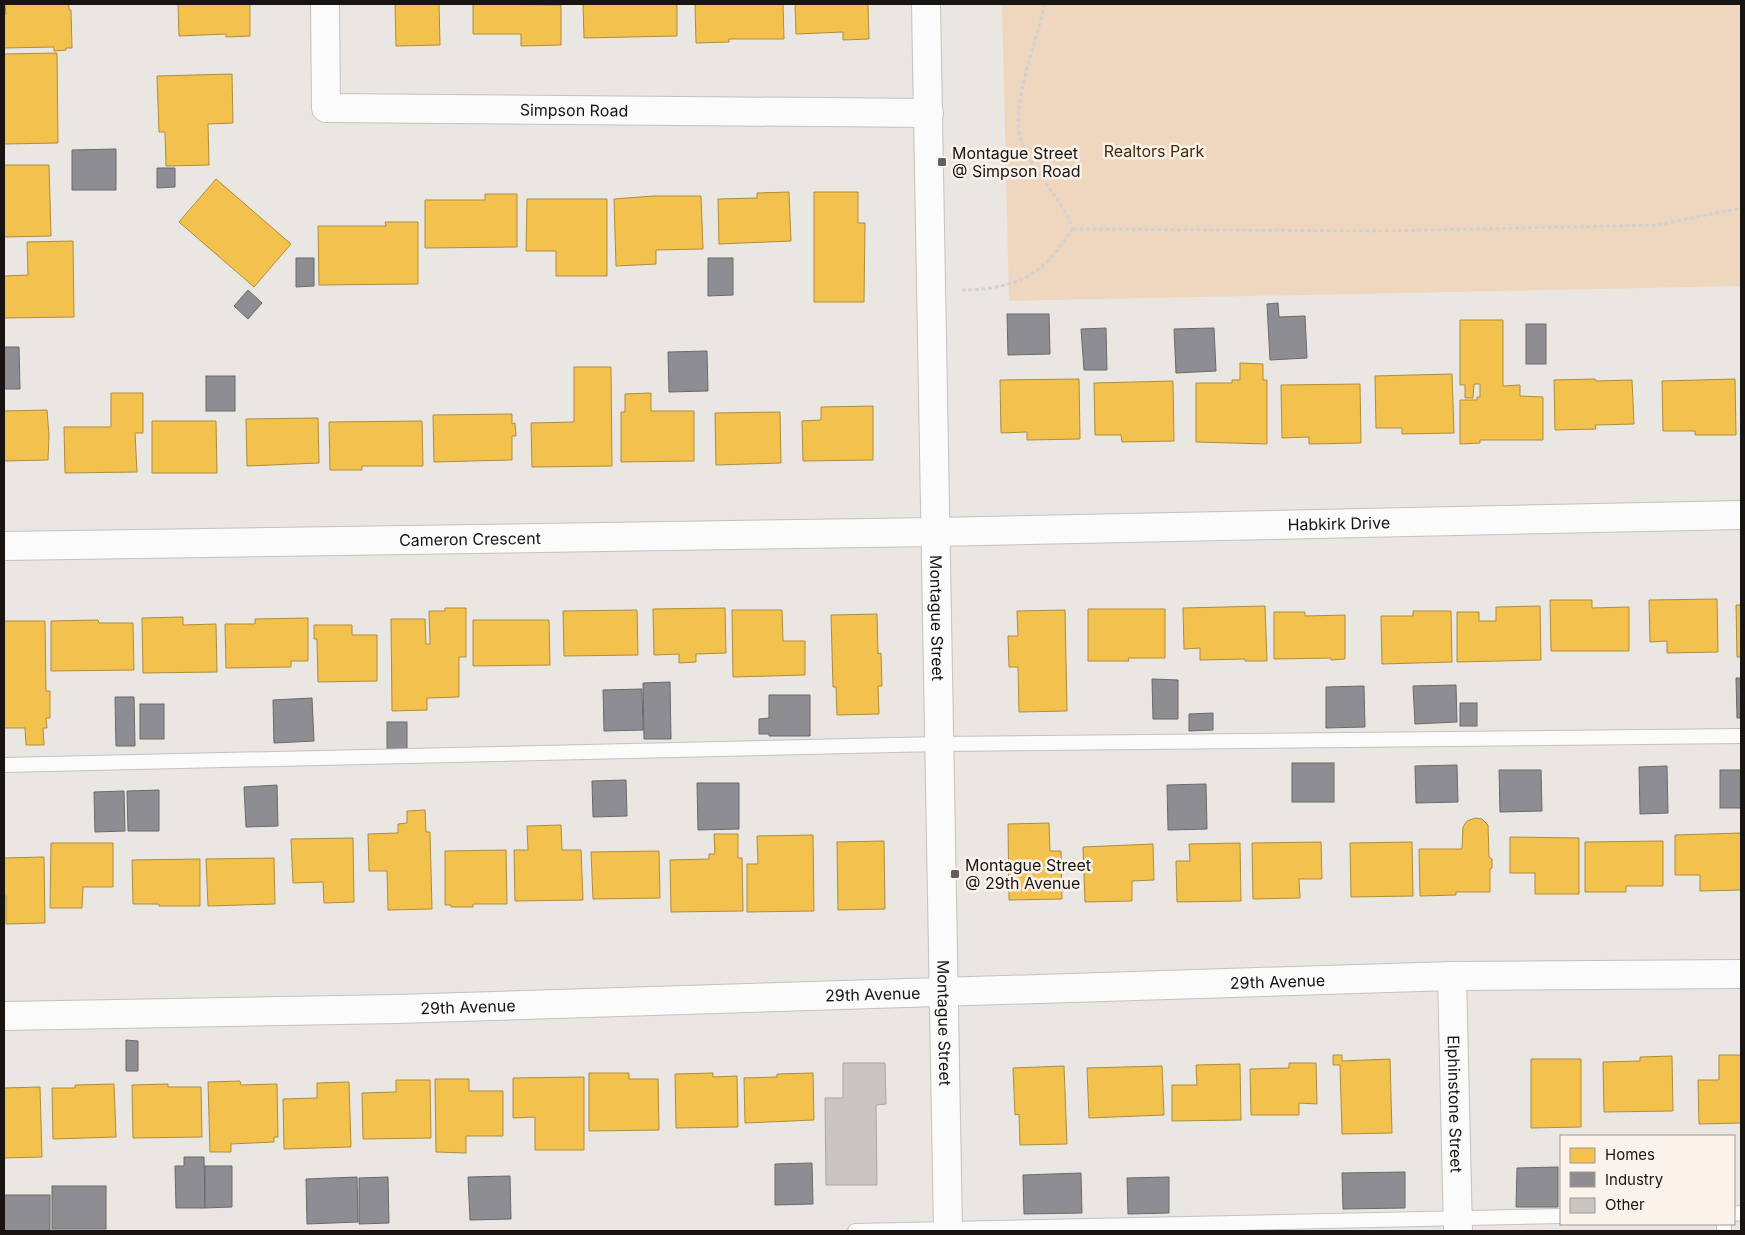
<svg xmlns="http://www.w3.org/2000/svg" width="1745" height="1235" viewBox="0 0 1745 1235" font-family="Inter,sans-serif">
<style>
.green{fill:#efd7bf}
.homes{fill:#f2c14e;stroke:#b08d3c}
.industry{fill:#8d8d92;stroke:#6a696c}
.building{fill:#c8c5c2;stroke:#a9a6a3}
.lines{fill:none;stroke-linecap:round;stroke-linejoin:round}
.service-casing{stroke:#c5c1be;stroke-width:16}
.minor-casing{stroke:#c5c1be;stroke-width:30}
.tertiary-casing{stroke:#c5c1be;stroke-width:30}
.path{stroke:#d4d2d1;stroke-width:3;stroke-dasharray:4 2.5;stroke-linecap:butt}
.service{stroke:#fcfbfb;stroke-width:14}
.minor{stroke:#fcfbfb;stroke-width:28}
.tertiary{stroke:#fcfbfb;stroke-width:28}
.poi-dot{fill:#615e5b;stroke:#fbf3eb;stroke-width:2}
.labels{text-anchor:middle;stroke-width:5;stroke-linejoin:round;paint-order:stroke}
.street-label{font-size:16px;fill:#171412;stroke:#fbf3eb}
.park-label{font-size:16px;fill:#492800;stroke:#fbf3eb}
.poi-label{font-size:16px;fill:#171412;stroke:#fbf3eb;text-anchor:start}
</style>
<rect width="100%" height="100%" fill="#eae6e2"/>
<!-- green -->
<polygon class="green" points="1002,4 1741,4 1741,286 1009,301"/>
<!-- homes -->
<g class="homes">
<polygon points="5,4 69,4 69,10 71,10 72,48 66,48 66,50 54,51 54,47 4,48 4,14 6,14"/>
<polygon points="178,4 250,4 250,36 226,37 226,34 179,36"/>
<polygon points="395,4 439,4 440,45 396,46"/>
<polygon points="473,4 561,5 561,45 521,46 521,34 473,34"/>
<polygon points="583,4 677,4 677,36 584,38"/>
<polygon points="695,4 783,4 784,39 729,39 729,42 696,43"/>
<polygon points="795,4 868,4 869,39 843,40 843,32 796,34"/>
<polygon points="57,53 58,143 4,144 4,54"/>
<polygon points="232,74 233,123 208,124 209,165 166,166 165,132 159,132 157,76"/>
<polygon points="4,165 49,165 51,236 4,237"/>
<polygon points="216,179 291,244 254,287 179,222"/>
<polygon points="789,192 791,241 719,244 718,199 757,198 757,193"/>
<polygon points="814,192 858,192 858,223 865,223 864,302 814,302"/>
<polygon points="485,194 517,194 517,247 425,248 425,200 485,200"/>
<polygon points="653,196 701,196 703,249 656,250 656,264 616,266 614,199"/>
<polygon points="527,199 607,199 607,276 556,276 556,251 526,251"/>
<polygon points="385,222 418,222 418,284 319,285 318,226 386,226"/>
<polygon points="73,241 74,317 4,318 4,276 28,275 27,242"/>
<polygon points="1460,320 1503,320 1503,386 1520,385 1520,396 1543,397 1543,440 1480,440 1480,443 1460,444 1460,400 1477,400 1477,397 1480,397 1480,384 1474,384 1473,398 1465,398 1465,385 1460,385"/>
<polygon points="1240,363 1263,364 1263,380 1267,380 1267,444 1196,442 1196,383 1232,383 1232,380 1240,380"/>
<polygon points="574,367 611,367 612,466 532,467 531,423 574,422"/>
<polygon points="1452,374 1454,433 1402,434 1402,428 1376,428 1375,376"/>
<polygon points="1079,379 1080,439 1027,440 1027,432 1001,433 1000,380"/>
<polygon points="1595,379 1596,381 1632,380 1634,424 1595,425 1596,429 1555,430 1554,380"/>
<polygon points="1735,379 1736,435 1695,435 1695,431 1663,431 1662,381"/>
<polygon points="1173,381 1174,441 1122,442 1121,435 1095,435 1094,383"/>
<polygon points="1360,384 1361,443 1309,444 1309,437 1282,438 1281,385"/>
<polygon points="111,393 143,393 143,433 135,433 137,472 65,473 64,427 111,427"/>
<polygon points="651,393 651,411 694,411 694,461 621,462 621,412 625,412 625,394"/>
<polygon points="873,406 873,460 803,461 802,421 821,420 821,407"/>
<polygon points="47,410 49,435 48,460 4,461 4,411"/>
<polygon points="780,412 781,463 716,465 715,413"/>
<polygon points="512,414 512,424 515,423 516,436 512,436 512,460 434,462 433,415"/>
<polygon points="318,418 319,463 247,466 246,419"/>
<polygon points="152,421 216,421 217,473 152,473"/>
<polygon points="422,421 423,466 362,466 362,470 330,470 329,422"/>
<polygon points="1717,599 1718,652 1667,653 1667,641 1650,642 1649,600"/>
<polygon points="1550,600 1592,600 1592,608 1629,607 1629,651 1551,651"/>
<polygon points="1736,605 1741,605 1741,657 1737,657"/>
<polygon points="1265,606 1267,661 1245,661 1245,659 1200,660 1200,648 1184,649 1183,608"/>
<polygon points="1540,606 1541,660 1457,662 1457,612 1479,612 1479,621 1496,621 1496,607"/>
<polygon points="445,608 466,608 466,657 459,657 459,697 427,698 427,710 392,711 391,619 425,619 426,644 430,644 429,611 445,611"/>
<polygon points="725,608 726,653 696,654 696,662 679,663 679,654 654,655 653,609"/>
<polygon points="1088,609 1165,609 1165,658 1128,658 1129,661 1088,661"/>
<polygon points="637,610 638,655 564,656 563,611"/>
<polygon points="732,610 782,610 783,641 805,641 805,675 733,677"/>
<polygon points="1065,610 1067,711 1019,712 1018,667 1009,667 1008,636 1018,636 1017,611"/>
<polygon points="1413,611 1451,611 1452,662 1382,664 1381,616 1413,616"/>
<polygon points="1274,612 1305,612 1305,616 1345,615 1345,659 1331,660 1331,658 1274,659"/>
<polygon points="877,614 878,654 881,653 882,686 878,686 879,714 837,715 836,687 833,687 831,615"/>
<polygon points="183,617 183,625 216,624 217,672 143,673 142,618"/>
<polygon points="308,618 308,661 291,661 291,667 226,668 225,624 255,624 255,619"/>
<polygon points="98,620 99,623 133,623 134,670 51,671 51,621"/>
<polygon points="473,620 549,620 550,665 473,666"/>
<polygon points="4,621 45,621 46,691 50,691 50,718 46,718 47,728 43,728 44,745 26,745 25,728 4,728"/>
<polygon points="314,625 352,625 352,635 377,635 377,681 318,682 317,639 314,639"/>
<polygon points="425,810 426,832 430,832 432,909 388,910 387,871 369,871 368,834 398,833 398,824 407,823 407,811"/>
<polygon points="1475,818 1482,819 1488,825 1489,857 1492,859 1492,868 1490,869 1490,892 1456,892 1456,895 1420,896 1419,849 1462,849 1463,827 1467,821"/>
<polygon points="1049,823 1050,851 1061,851 1062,899 1009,900 1008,824"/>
<polygon points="561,825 562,850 581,850 583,900 515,901 514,850 528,850 527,826"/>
<polygon points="1741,833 1741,890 1700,891 1700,875 1675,875 1675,835"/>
<polygon points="714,834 738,834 738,858 742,858 743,911 671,912 670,860 709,859 709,854 715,854"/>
<polygon points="813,835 814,911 747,912 747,864 758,864 757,836"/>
<polygon points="1510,837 1579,838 1579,894 1535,894 1535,873 1510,873"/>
<polygon points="353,838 354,902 324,903 323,882 293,883 291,839"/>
<polygon points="884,841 885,909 838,910 837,842"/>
<polygon points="1663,841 1663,886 1626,886 1626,892 1585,892 1585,842"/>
<polygon points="1321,842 1322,879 1299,879 1300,898 1253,899 1252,843"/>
<polygon points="1412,842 1413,896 1351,897 1350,843"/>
<polygon points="51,843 113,843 113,887 83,887 82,908 50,908"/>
<polygon points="1240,843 1241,901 1177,902 1176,861 1190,861 1189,844"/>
<polygon points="1153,844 1154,880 1132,881 1132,901 1085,902 1083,847"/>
<polygon points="506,850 507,904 473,904 473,907 451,907 451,905 445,905 445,851"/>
<polygon points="659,851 660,898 593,899 591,852"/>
<polygon points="44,857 45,923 6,924 6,896 4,896 4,858"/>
<polygon points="274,858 275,904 208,906 206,859"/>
<polygon points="200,859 200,906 159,906 159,904 133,904 132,860"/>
<polygon points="1333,1055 1342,1055 1342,1061 1390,1059 1392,1133 1342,1134 1340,1065 1333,1065"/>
<polygon points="1719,1055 1741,1055 1741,1123 1699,1124 1698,1080 1719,1080"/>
<polygon points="1672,1056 1673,1111 1604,1112 1603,1062 1640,1061 1640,1057"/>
<polygon points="1531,1059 1581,1059 1581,1127 1531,1128"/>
<polygon points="1289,1063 1316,1063 1317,1104 1299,1103 1299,1115 1251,1115 1250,1069 1289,1068"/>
<polygon points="1240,1064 1241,1120 1172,1121 1172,1085 1197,1085 1196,1065"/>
<polygon points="1064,1066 1067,1144 1020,1145 1019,1114 1015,1115 1013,1068"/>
<polygon points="1162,1066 1164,1115 1089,1118 1087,1068"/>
<polygon points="589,1073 629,1073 629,1079 658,1079 659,1130 589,1131"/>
<polygon points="713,1073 713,1077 737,1076 738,1127 676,1128 675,1074"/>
<polygon points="813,1073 814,1120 745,1123 744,1078 777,1077 777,1074"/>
<polygon points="584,1077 584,1150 535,1150 535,1117 513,1118 513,1078"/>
<polygon points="435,1079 469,1079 469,1091 503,1091 503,1136 466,1136 466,1153 436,1152"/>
<polygon points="396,1080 430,1080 431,1138 363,1139 362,1093 396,1092"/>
<polygon points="240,1081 241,1085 277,1084 278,1137 274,1137 274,1142 231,1144 231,1152 210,1152 208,1082"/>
<polygon points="349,1082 351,1147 284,1149 283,1099 317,1098 317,1083"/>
<polygon points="114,1084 116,1137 53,1139 52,1088 75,1088 75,1085"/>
<polygon points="168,1084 168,1087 201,1087 202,1137 133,1138 132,1085"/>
<polygon points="40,1087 42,1157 4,1158 4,1088"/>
</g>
<!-- industry -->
<g class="industry">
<polygon points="116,149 116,190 72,190 72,150"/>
<polygon points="157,168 175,168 175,187 157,188"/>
<polygon points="296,258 314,258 314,286 296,287"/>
<polygon points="708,258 733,258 733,295 708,296"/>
<polygon points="248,290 262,303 248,319 234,306"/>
<polygon points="1278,303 1279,317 1305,316 1307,358 1270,360 1267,304"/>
<polygon points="1007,314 1049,314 1050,354 1008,355"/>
<rect x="1526" y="324" width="20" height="40"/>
<polygon points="1106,328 1107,370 1084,370 1081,329"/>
<polygon points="1214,328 1216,371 1176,373 1174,329"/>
<polygon points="4,347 19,347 20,389 4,389"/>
<polygon points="707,351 708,391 669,392 668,352"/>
<rect x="206" y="376" width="29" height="35"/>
<polygon points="1736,678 1741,678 1741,718 1737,718"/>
<polygon points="1152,679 1178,680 1178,719 1153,719"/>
<polygon points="670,682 671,739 644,739 643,683"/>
<polygon points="1456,685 1457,722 1415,724 1413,686"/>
<polygon points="1364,686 1365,727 1326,728 1326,687"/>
<polygon points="642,689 643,730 604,731 603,690"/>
<polygon points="769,695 810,695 810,736 769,736 769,734 759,734 759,719 769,718"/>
<polygon points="115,697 134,697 135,746 116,746"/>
<polygon points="312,698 314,741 274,743 273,700"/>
<rect x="1460" y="703" width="17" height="23"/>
<rect x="140" y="704" width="24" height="35"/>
<polygon points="1213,713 1213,730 1189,731 1189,714"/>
<rect x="387" y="722" width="20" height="27"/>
<rect x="1292" y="763" width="42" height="39"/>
<polygon points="1457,765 1458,802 1416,803 1415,766"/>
<polygon points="1667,766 1668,813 1640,814 1639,767"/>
<polygon points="1499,770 1541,770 1542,811 1500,812"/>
<rect x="1720" y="770" width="21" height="38"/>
<polygon points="626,780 627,816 593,817 592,781"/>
<polygon points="697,783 739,783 739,829 698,830"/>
<polygon points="1206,784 1207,829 1168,830 1167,785"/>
<polygon points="277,785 278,826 246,827 244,787"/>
<polygon points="159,790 159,831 128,831 127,791"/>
<polygon points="124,791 125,831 95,832 94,792"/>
<polygon points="126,1040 138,1041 138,1071 126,1071"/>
<polygon points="184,1157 204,1157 205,1208 176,1208 175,1166 184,1166"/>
<polygon points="812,1163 813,1204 775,1205 775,1164"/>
<polygon points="205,1166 232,1166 232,1207 205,1208"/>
<polygon points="1558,1167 1558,1207 1516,1207 1517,1168"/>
<polygon points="1405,1172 1405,1208 1343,1209 1342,1173"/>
<polygon points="1081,1173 1082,1213 1024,1214 1023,1175"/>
<polygon points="510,1176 511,1219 470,1220 468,1177"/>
<polygon points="357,1177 358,1222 307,1224 306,1179"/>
<polygon points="388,1177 389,1223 359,1224 359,1178"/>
<polygon points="1169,1177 1169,1213 1128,1214 1127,1178"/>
<rect x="52" y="1186" width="54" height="43"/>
<rect x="4" y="1195" width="46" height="36"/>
</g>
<!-- building -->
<polygon class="building" points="843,1063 885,1063 886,1104 876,1105 877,1185 826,1185 825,1098 843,1098"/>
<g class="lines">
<!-- service casing -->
<g class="service-casing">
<g id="service">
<polyline points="4,765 939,744 1741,736"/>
<polyline points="1734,1214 1741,1213"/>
<polyline points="1724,1224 1724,1231"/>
<polyline points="855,1231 1561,1216"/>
</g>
</g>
<!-- minor casing -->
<g class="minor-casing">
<g id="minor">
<path id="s1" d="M 325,4 L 326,108 L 929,113"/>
<path id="s2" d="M 4,546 L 936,532 L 1741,515"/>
<path id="s3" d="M 1452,976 L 1458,1231"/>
<path id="s4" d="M 4,1016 L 397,1009 L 1452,976 L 1741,974"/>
</g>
</g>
<!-- tertiary casing -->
<g class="tertiary-casing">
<g id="tertiary">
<path id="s5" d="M 926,4 L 948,1231"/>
</g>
</g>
<!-- path -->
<g class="path">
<path d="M 1044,4 C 1038,42 1008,108 1022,143 C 1035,175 1061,197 1073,229"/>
<polyline points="1073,229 1383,231 1658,225 1741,208"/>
<path d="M 962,290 C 992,290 1027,284 1049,260 C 1057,251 1065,239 1073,229"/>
</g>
<!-- service -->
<use href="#service" class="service"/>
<!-- minor -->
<use href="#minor" class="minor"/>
<!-- tertiary -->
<use href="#tertiary" class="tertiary"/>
</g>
<!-- markers -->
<g class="poi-dot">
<rect x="937" y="157" width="10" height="10" rx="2.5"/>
<rect x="950" y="869" width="10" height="10" rx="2.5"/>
</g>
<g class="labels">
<!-- street labels -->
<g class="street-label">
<text dy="6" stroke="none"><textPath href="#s1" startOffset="352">Simpson Road</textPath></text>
<text dy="6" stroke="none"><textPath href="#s2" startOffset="1335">Habkirk Drive</textPath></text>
<text dy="6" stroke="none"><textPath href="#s2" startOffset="466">Cameron Crescent</textPath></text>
<text dy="6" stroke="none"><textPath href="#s5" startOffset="614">Montague Street</textPath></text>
<text dy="6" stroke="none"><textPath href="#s4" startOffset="1274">29th Avenue</textPath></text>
<text dy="6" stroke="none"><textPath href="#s4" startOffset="869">29th Avenue</textPath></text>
<text dy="6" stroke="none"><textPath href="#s4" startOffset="464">29th Avenue</textPath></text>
<text dy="6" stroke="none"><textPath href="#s5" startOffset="1019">Montague Street</textPath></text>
<text dy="6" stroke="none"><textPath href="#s3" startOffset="128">Elphinstone Street</textPath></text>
</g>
<!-- park labels -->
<g class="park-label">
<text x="1154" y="157">Realtors Park</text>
</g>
<!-- poi labels -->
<g class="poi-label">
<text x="952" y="159">Montague Street<tspan x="952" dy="18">@ Simpson Road</tspan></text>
<text x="965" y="871">Montague Street<tspan x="965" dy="18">@ 29th Avenue</tspan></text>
</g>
</g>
<!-- border -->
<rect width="1745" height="1235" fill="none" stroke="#171412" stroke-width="10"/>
<!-- legend -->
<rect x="1560" y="1135" width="175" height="90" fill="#fbf3eb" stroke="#a09a94"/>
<rect x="1570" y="1148" width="25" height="15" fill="#f2c14e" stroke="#a09a94"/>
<text x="1605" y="1160" font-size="15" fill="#171412">Homes</text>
<rect x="1570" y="1172" width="25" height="15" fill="#8d8d92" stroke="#a09a94"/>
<text x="1605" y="1185" font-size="15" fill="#171412">Industry</text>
<rect x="1570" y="1198" width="25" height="15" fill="#c8c5c2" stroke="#a09a94"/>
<text x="1605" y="1210" font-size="15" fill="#171412">Other</text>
</svg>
